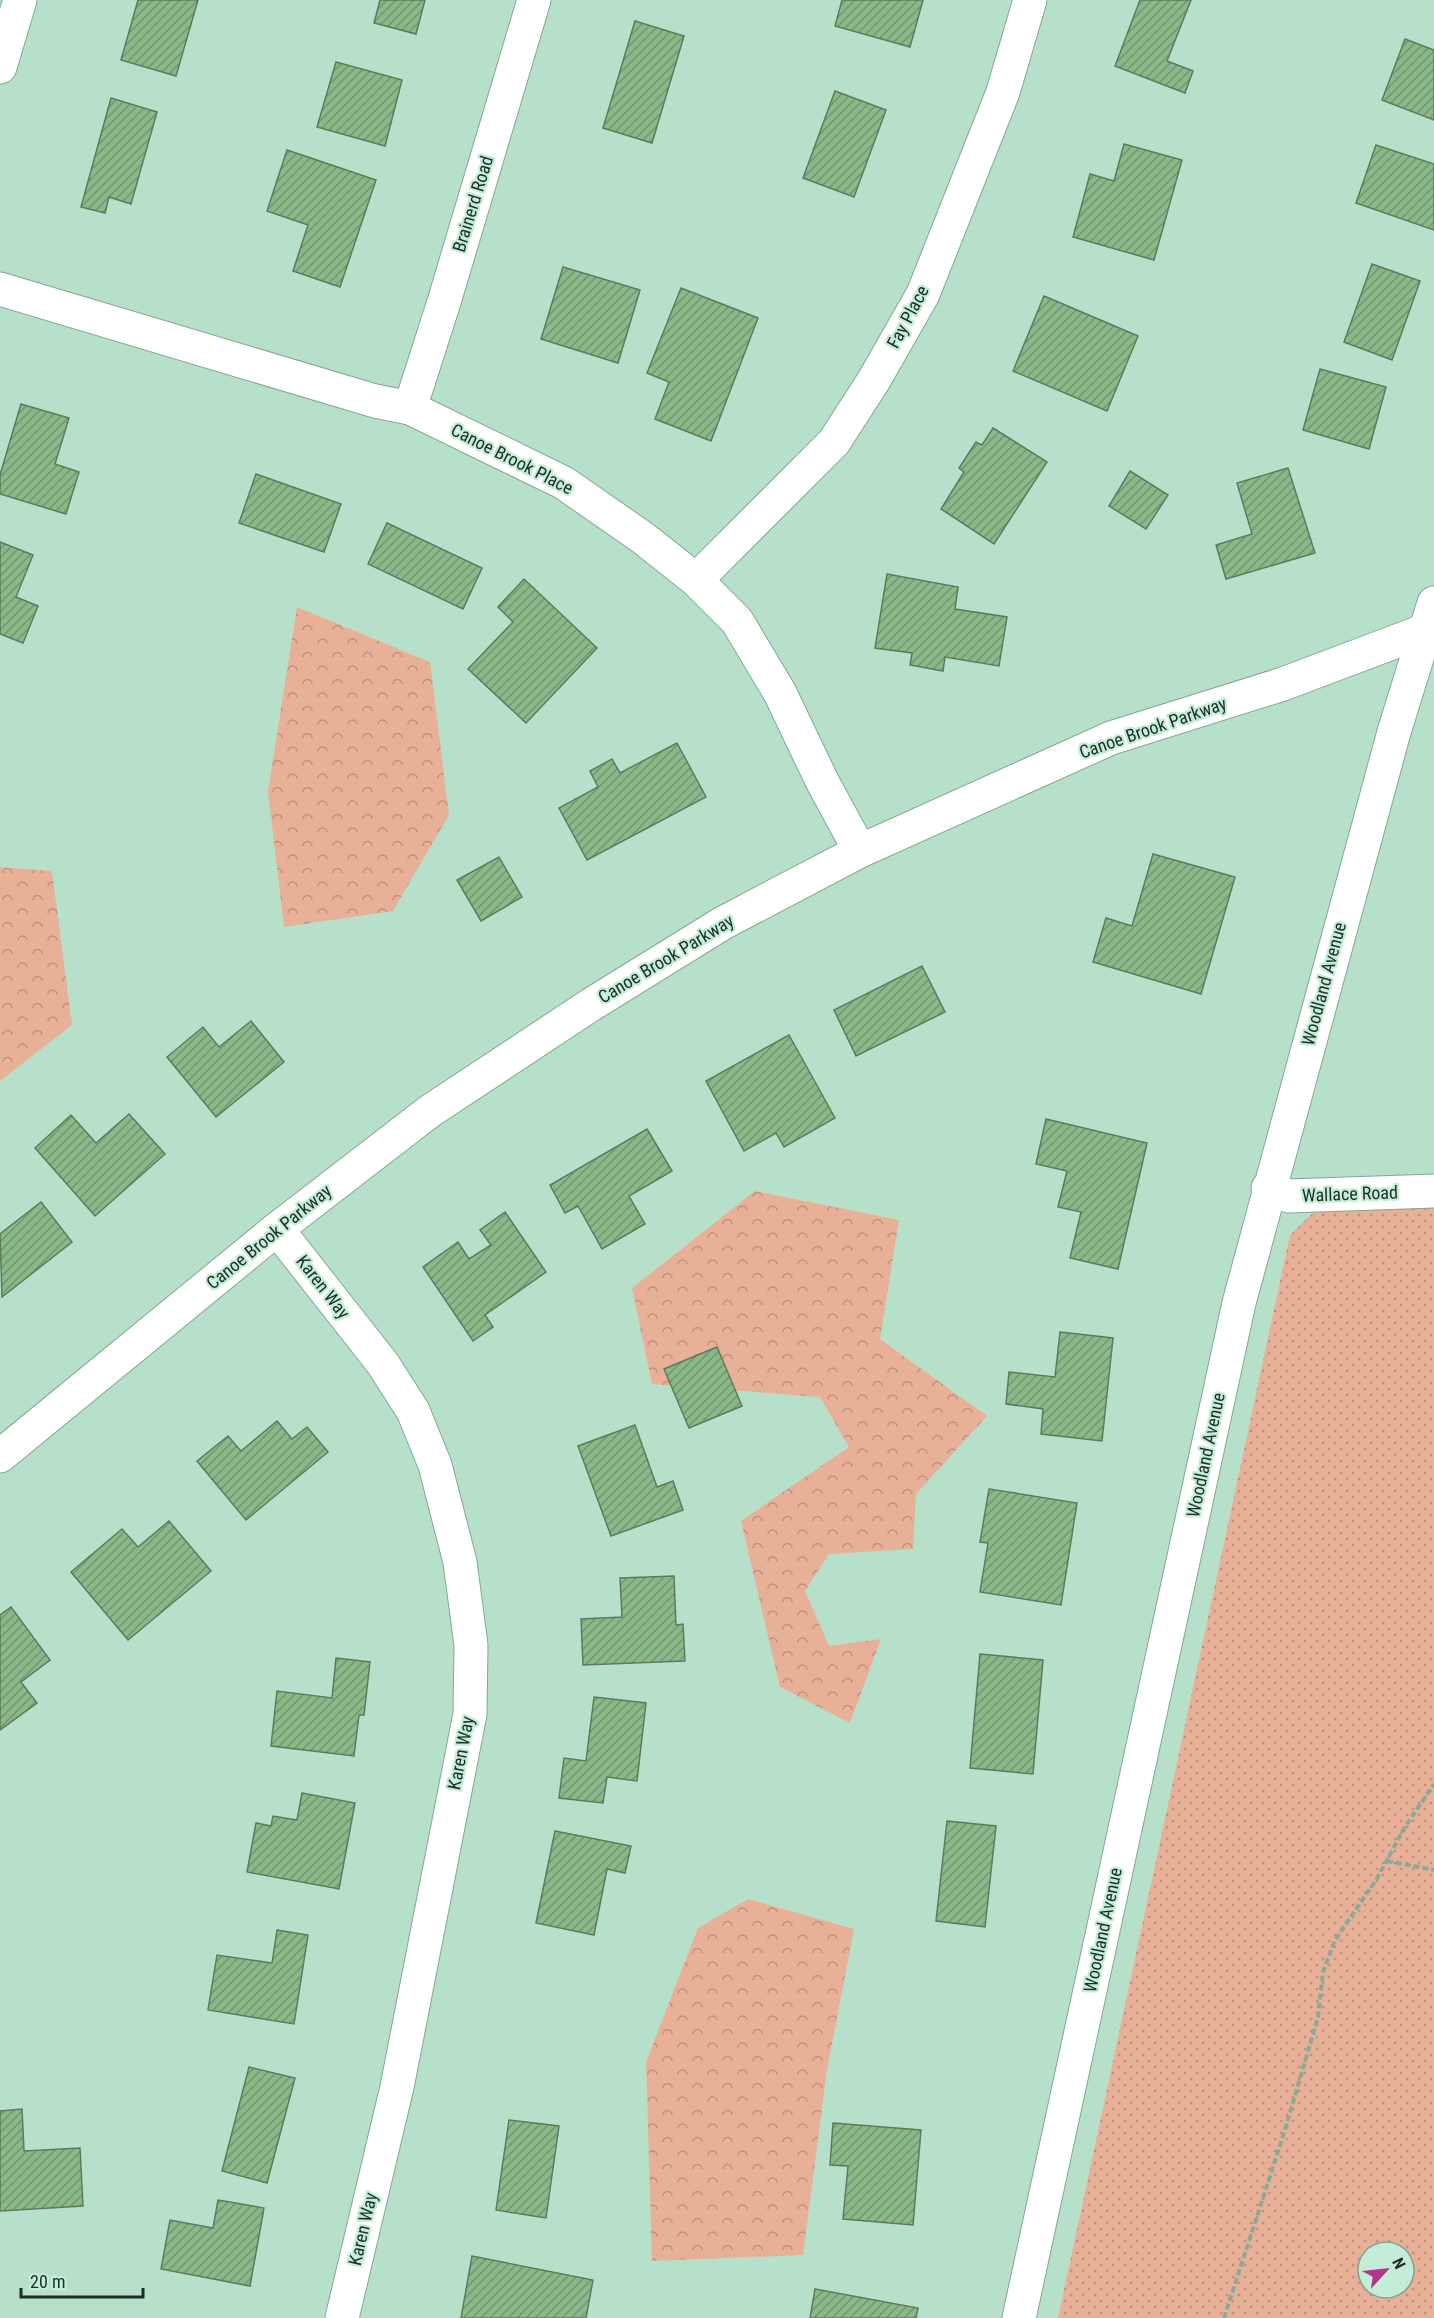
<svg xmlns="http://www.w3.org/2000/svg" width="1434" height="2318" viewBox="0 0 1434 2318" font-family="'Roboto Condensed',sans-serif">
<style>
.grass{fill:url(#grass-dots);fill-rule:evenodd}
.forest{fill:url(#forest-crowns)}
.building{fill:url(#building-hatch);stroke:#60795e;stroke-width:1.5}
.lines{fill:none;stroke-linecap:round;stroke-linejoin:round}
.minor-casing{stroke:#81a894;stroke-width:35}
.path{stroke:#89aa99;stroke-width:4;stroke-dasharray:6 3;stroke-linecap:butt}
.minor{stroke:#fff;stroke-width:33}
.labels{text-anchor:middle;stroke-width:4.5;stroke-linejoin:round;paint-order:stroke}
.street-label{font-size:18px;fill:#1e2e26;stroke:#c4edd8}
</style>
<defs>
<pattern id="grass-dots" width="8" height="8" patternUnits="userSpaceOnUse" patternTransform="scale(1.5)"><rect width="8" height="8" fill="#e9b098"/><path d="M2 2h.1M6 6h.1" fill="none" stroke="#bc907c" stroke-width="1.8" stroke-linecap="round"/></pattern>
<pattern id="forest-crowns" width="20" height="18" patternUnits="userSpaceOnUse" patternTransform="scale(1.5)"><rect width="20" height="18" fill="#e9b098"/><path d="M2 6a3 3 0 1 1 6 0M12 15a3 3 0 1 1 6 0" fill="none" stroke="#bc907c"/></pattern>
<pattern id="building-hatch" width="6" height="6" patternUnits="userSpaceOnUse" patternTransform="scale(1.5)"><rect width="6" height="6" fill="#8bb888"/><path d="M-1 1l2-2M0 6l6-6M5 7l2-2" fill="none" stroke="#71966f"/></pattern>
</defs>
<rect width="100%" height="100%" fill="#b7e0cb"/>
<!-- grass -->
<path class="grass" d="M 1319,1207 L 1434,1207 L 1434,2318 L 1058,2318 L 1290,1235 ZM 1368,2252 L 1404,2252 L 1404,2288 L 1368,2288 Z"/>
<!-- forest -->
<g class="forest">
<polygon points="297,607 430,662 449,815 393,911 284,927 268,792"/>
<polygon points="0,867 52,871 72,1025 0,1081"/>
<polygon points="755,1191 899,1220 880,1339 987,1416 916,1494 913,1549 829,1554 805,1591 829,1646 881,1639 850,1723 780,1687 741,1521 849,1447 820,1397 652,1384 632,1288"/>
<polygon points="748,1899 854,1929 827,2070 803,2255 652,2261 646,2062 698,1928"/>
</g>
<!-- building -->
<g class="building">
<polygon points="138,0 198,0 176,76 121,60"/>
<polygon points="380,0 425,0 416,34 374,23"/>
<polygon points="842,0 923,0 910,47 835,26"/>
<polygon points="1140,0 1191,0 1167,61 1193,71 1185,93 1115,66"/>
<polygon points="635,21 684,36 652,143 603,128"/>
<polygon points="1405,39 1434,50 1434,120 1382,100"/>
<polygon points="336,62 402,80 385,146 317,127"/>
<polygon points="835,91 886,110 854,197 803,178"/>
<polygon points="111,98 157,112 131,204 109,197 105,213 81,207"/>
<polygon points="1124,144 1182,160 1154,260 1073,237 1090,174 1114,181"/>
<polygon points="1376,145 1434,164 1434,230 1356,203"/>
<polygon points="287,150 376,180 340,287 293,271 308,225 267,211"/>
<polygon points="1372,264 1420,281 1392,360 1344,342"/>
<polygon points="563,267 640,290 618,363 541,339"/>
<polygon points="681,288 758,318 711,441 655,419 669,382 647,373"/>
<polygon points="1044,296 1138,336 1107,411 1013,371"/>
<polygon points="1320,369 1386,387 1369,449 1303,430"/>
<polygon points="21,404 69,418 55,464 79,472 66,514 0,494 0,475"/>
<polygon points="993,428 1047,462 994,544 941,509 964,472 959,468 976,442 982,445"/>
<polygon points="1288,468 1315,553 1226,579 1216,545 1252,534 1237,483"/>
<polygon points="1130,471 1168,495 1146,529 1109,506"/>
<polygon points="256,474 341,504 324,552 239,523"/>
<polygon points="387,523 482,568 463,609 368,564"/>
<polygon points="0,542 33,555 16,597 38,606 23,643 0,634"/>
<polygon points="887,574 958,587 955,609 1007,617 999,666 945,657 943,671 910,665 912,653 875,648"/>
<polygon points="524,579 597,648 526,723 468,669 513,622 498,607"/>
<polygon points="677,743 706,797 587,860 559,808 598,787 590,771 612,759 620,773"/>
<polygon points="1153,854 1235,877 1201,994 1093,962 1106,918 1132,926"/>
<polygon points="499,857 522,897 481,921 457,880"/>
<polygon points="922,966 945,1012 856,1056 834,1010"/>
<polygon points="251,1021 284,1062 216,1117 167,1057 203,1027 219,1047"/>
<polygon points="789,1035 835,1118 784,1147 776,1133 744,1151 706,1081"/>
<polygon points="129,1114 165,1154 95,1216 35,1148 71,1115 96,1143"/>
<polygon points="1046,1119 1147,1143 1118,1269 1070,1258 1081,1212 1058,1207 1067,1171 1036,1164"/>
<polygon points="647,1129 672,1171 629,1196 645,1224 602,1249 578,1206 565,1213 550,1185"/>
<polygon points="41,1202 72,1242 2,1297 0,1234"/>
<polygon points="505,1212 546,1272 485,1315 493,1327 473,1341 423,1267 458,1242 469,1259 491,1245 480,1230"/>
<polygon points="1060,1332 1113,1338 1102,1441 1041,1434 1043,1409 1006,1404 1009,1372 1055,1377"/>
<polygon points="717,1347 742,1406 689,1428 664,1369"/>
<polygon points="277,1421 292,1439 307,1427 328,1452 246,1520 197,1461 228,1436 241,1451"/>
<polygon points="635,1425 657,1487 673,1481 683,1510 611,1536 578,1446"/>
<polygon points="989,1489 1077,1503 1061,1605 980,1592 988,1543 980,1542"/>
<polygon points="169,1521 211,1571 128,1640 71,1572 122,1529 138,1547"/>
<polygon points="674,1576 676,1625 683,1624 685,1661 583,1665 581,1619 622,1617 620,1578"/>
<polygon points="11,1607 50,1660 21,1682 37,1703 0,1730 0,1615"/>
<polygon points="980,1654 1043,1660 1033,1774 970,1768"/>
<polygon points="336,1658 370,1662 364,1715 359,1715 354,1756 271,1746 277,1691 332,1698"/>
<polygon points="594,1697 646,1703 637,1781 607,1777 603,1803 559,1798 564,1758 586,1761"/>
<polygon points="302,1793 355,1803 339,1889 247,1872 256,1823 271,1826 273,1816 297,1820"/>
<polygon points="947,1821 996,1826 985,1927 936,1921"/>
<polygon points="555,1831 631,1846 625,1873 607,1869 594,1935 536,1923"/>
<polygon points="277,1930 308,1935 294,2024 208,2010 217,1955 272,1963"/>
<polygon points="249,2067 295,2078 267,2183 222,2171"/>
<polygon points="22,2109 24,2151 80,2148 83,2206 0,2211 0,2111"/>
<polygon points="509,2120 559,2126 546,2218 496,2210"/>
<polygon points="833,2123 921,2130 913,2225 843,2219 848,2166 830,2165"/>
<polygon points="218,2200 264,2208 250,2286 161,2269 170,2220 213,2228"/>
<polygon points="472,2256 593,2280 586,2318 461,2318"/>
<polygon points="815,2289 918,2308 916,2318 810,2318"/>
</g>
<g class="lines">
<!-- minor casing -->
<g class="minor-casing">
<g id="minor">
<polyline points="0,67 20,0"/>
<polyline points="0,289 375,401 410,408 564,483 643,538 696,580 737,621 780,693 822,781 860,851"/>
<polyline points="410,408 444,302 534,0"/>
<polyline points="696,580 834,442 874,380 923,294 1003,92 1030,0"/>
<polyline points="1268,1188 1289,1196 1434,1191"/>
<polyline points="277,1229 383,1364 413,1411 435,1465 460,1562 471,1645 470,1714 397,2087 342,2318"/>
<polyline points="0,1456 277,1229 430,1111 592,1004 723,923 860,851 1111,738 1283,684 1434,627"/>
<polyline points="1019,2318 1239,1303 1394,732 1434,603"/>
</g>
</g>
<!-- path -->
<g class="path">
<polyline points="1387,1861 1434,1870"/>
<polyline points="1224,2318 1284,2133 1318,2017 1323,1972 1335,1940 1376,1880 1405,1827 1434,1784"/>
</g>
<!-- minor -->
<use href="#minor" class="minor"/>
</g>
<g class="labels">
<!-- street labels -->
<g class="street-label">
<text transform="translate(473 204) rotate(-73)" y="6">Brainerd Road</text>
<text transform="translate(908 317) rotate(-62)" y="6">Fay Place</text>
<text transform="translate(512 459) rotate(27)" y="6">Canoe Brook Place</text>
<text transform="translate(1153 728) rotate(-19)" y="6">Canoe Brook Parkway</text>
<text transform="translate(666 959) rotate(-31)" y="6">Canoe Brook Parkway</text>
<text transform="translate(1324 984) rotate(-75)" y="6">Woodland Avenue</text>
<text transform="translate(1350 1194) rotate(-2)" y="6">Wallace Road</text>
<text transform="translate(269 1237) rotate(-39)" y="6">Canoe Brook Parkway</text>
<text transform="translate(323 1287) rotate(52)" y="6">Karen Way</text>
<text transform="translate(1206 1455) rotate(-78)" y="6">Woodland Avenue</text>
<text transform="translate(461 1753) rotate(-79)" y="6">Karen Way</text>
<text transform="translate(1103 1930) rotate(-78)" y="6">Woodland Avenue</text>
<text transform="translate(363 2229) rotate(-77)" y="6">Karen Way</text>
</g>
</g>
<!-- north arrow -->
<g transform="translate(1386 2270) rotate(63)"><circle r="28" fill="#c4edd8" stroke="#82a191" stroke-width="1.5"/>
<path d="M0-4.5L10 22L0 15L-10 22Z" fill="#b2378a"/>
<text y="-9" font-size="16" font-weight="bold" text-anchor="middle" fill="#1e2e26">N</text>
</g>
<!-- scale -->
<path d="M21 2288v9h122v-9" fill="none" stroke="#1e2e26" stroke-width="3"/>
<text x="30" y="2288" font-size="18" fill="#1e2e26" stroke="#c4edd8" stroke-width="4.5" paint-order="stroke">20 m</text>
</svg>
